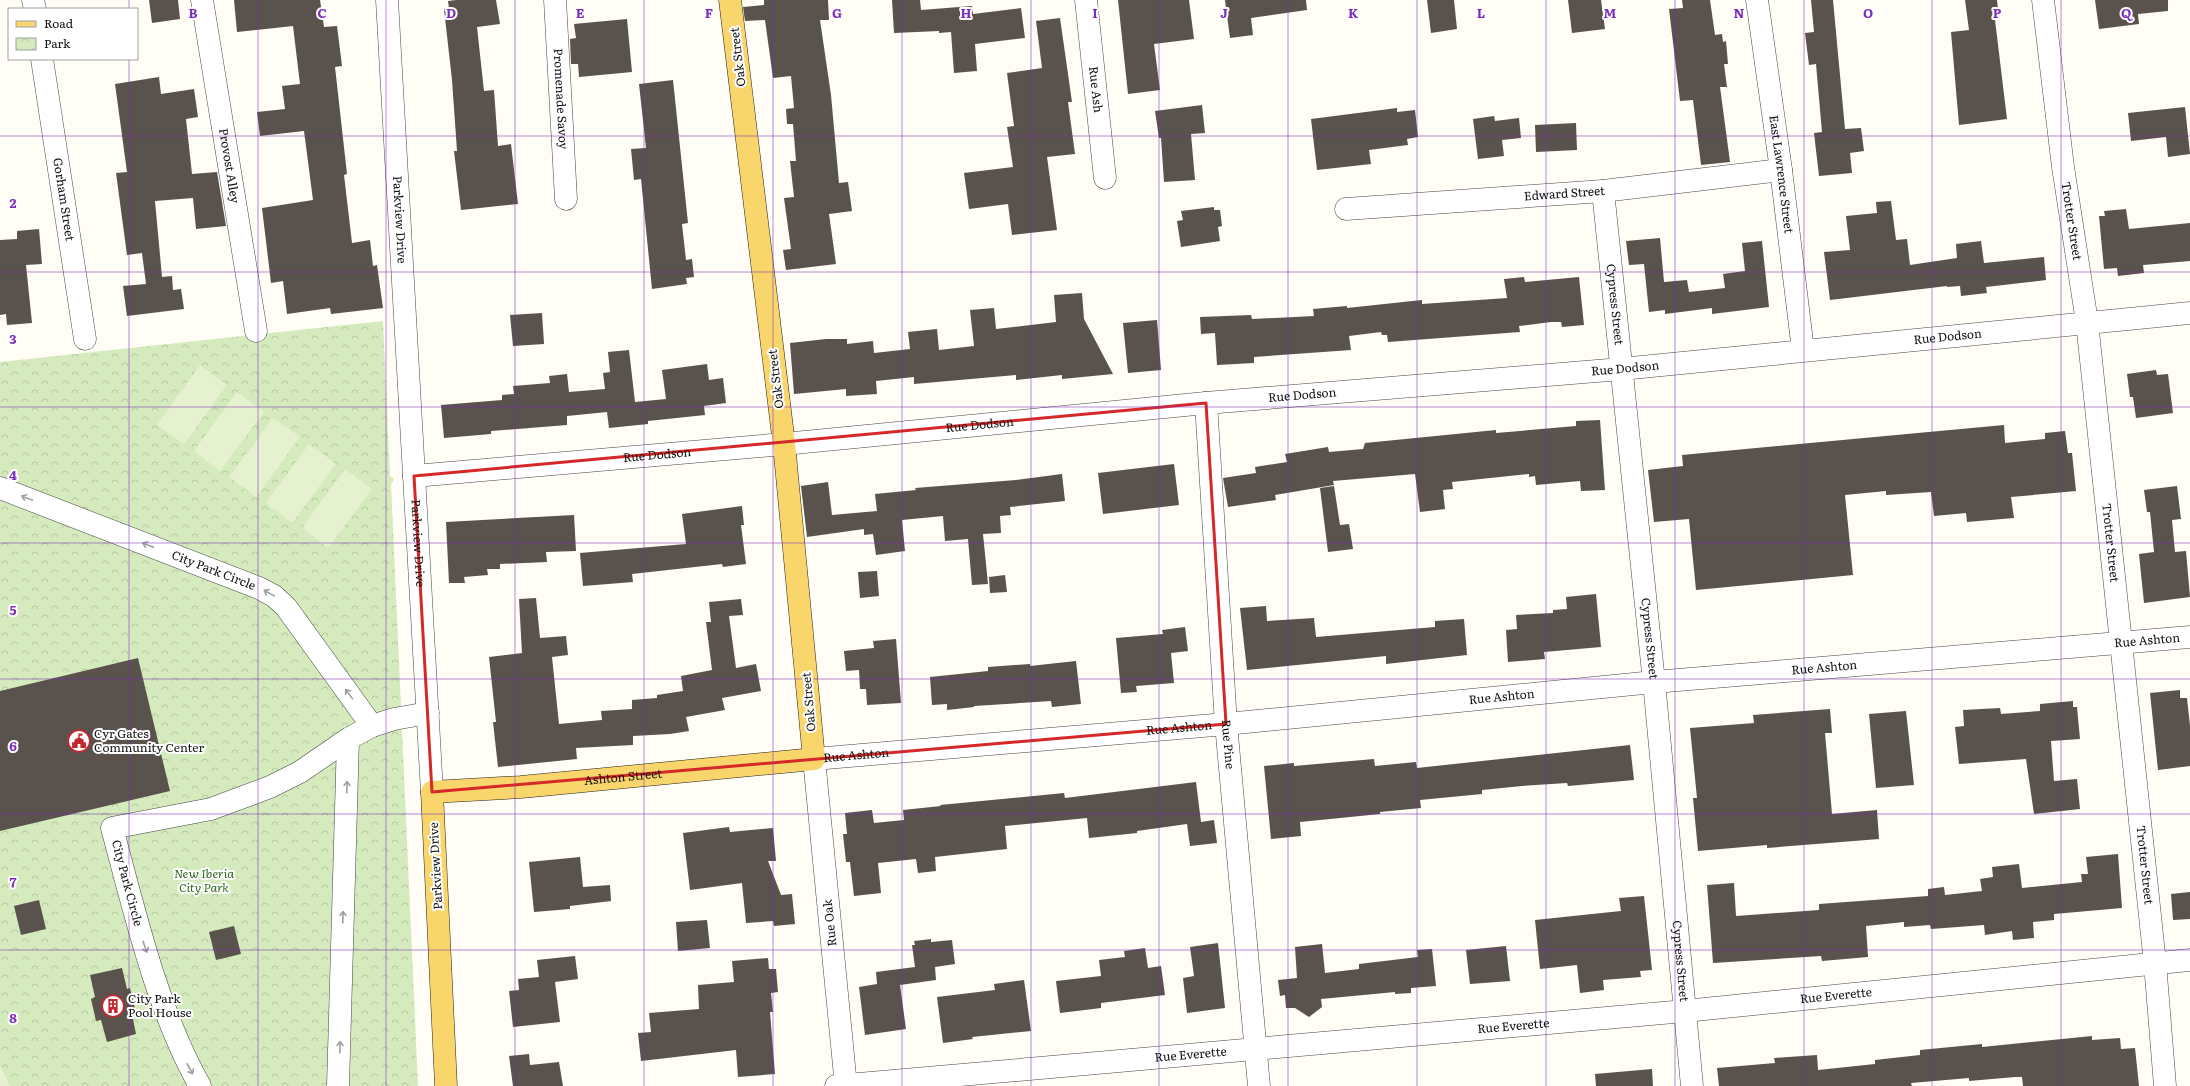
<svg xmlns="http://www.w3.org/2000/svg" width="2190" height="1086" viewBox="0 0 2190 1086" font-family="Literata,serif">
<style>
.park{fill:url(#park-crowns)}
.pitch{fill:#e6f2cf}
.building{fill:#5a524d}
.lines{fill:none;stroke-linecap:round;stroke-linejoin:round}
.minor-casing{stroke:#444;stroke-width:23}
.major-casing{stroke:#222;stroke-width:23}
.minor{stroke:#fff;stroke-width:22}
.major{stroke:#f9d66b;stroke-width:22}
.oneway{stroke:#a0a0a0}
.marked{fill:none;stroke:#d62828;stroke-width:3;stroke-linejoin:round}
.grid{fill:none;stroke:#7b2cbf;stroke-width:1;stroke-opacity:0.55}
.labels{text-anchor:middle;stroke-width:4;stroke-linejoin:round;paint-order:stroke}
.street-label{font-size:12px;fill:#111;stroke:#fff}
.poi-label{font-size:12px;fill:#111;stroke:#fff;text-anchor:start}
.park-label{font-size:12px;font-style:italic;fill:#2f6b1f;stroke:#fff}
.grid-label{font-size:13px;text-anchor:middle;font-weight:bold;fill:#7b2cbf;stroke:#fff;stroke-width:4;stroke-linejoin:round;paint-order:stroke}
</style>
<defs>
<pattern id="park-crowns" width="20" height="18" patternUnits="userSpaceOnUse"><rect width="20" height="18" fill="#d5ebbd"/><path d="M2 6a3 3 0 1 1 6 0M12 15a3 3 0 1 1 6 0" fill="none" stroke="#b6c8a1"/></pattern>
</defs>
<rect width="100%" height="100%" fill="#fffdf5"/>
<!-- park -->
<polygon class="park" points="383,321 390,476 394,479 391,484 418,1086 0,1086 0,362"/>
<!-- pitch -->
<g class="pitch">
<polygon points="200,365 227,385 184,444 157,425"/>
<polygon points="237,392 264,412 220,471 194,451"/>
<polygon points="273,418 300,437 256,497 229,477"/>
<polygon points="309,444 336,464 292,523 266,503"/>
<polygon points="345,469 372,489 328,548 302,528"/>
<polygon points="0,1065 10,1086 0,1086"/>
</g>
<!-- building -->
<g class="building">
<polygon points="149,0 178,0 180,19 152,23"/>
<polygon points="234,0 320,0 324,27 337,26 342,66 335,67 347,174 344,175 352,243 370,240 373,266 377,265 383,308 331,314 330,308 287,314 283,281 271,283 262,208 313,200 304,131 260,136 257,112 285,109 282,86 300,84 293,26 237,32"/>
<polygon points="456,0 496,0 500,24 477,27 484,91 494,90 498,146 511,144 518,204 461,210 454,151 457,151 452,80 444,9 449,8 448,1"/>
<polygon points="764,0 828,0 829,20 820,20 831,95 839,183 848,182 852,211 829,214 836,264 786,270 783,250 791,249 784,198 794,197 790,161 796,161 793,124 787,124 786,109 794,108 791,76 773,78 765,20 745,21 743,7 764,5"/>
<polygon points="892,0 920,0 921,10 972,6 973,14 1021,8 1025,38 975,44 977,71 954,73 951,32 939,33 939,31 894,33"/>
<polygon points="1118,0 1189,0 1194,39 1154,44 1160,90 1128,94"/>
<polygon points="1225,0 1306,0 1307,10 1251,18 1253,35 1230,38"/>
<polygon points="1427,0 1454,0 1457,29 1431,33"/>
<polygon points="1568,0 1601,0 1605,29 1572,33"/>
<polygon points="1682,0 1710,0 1715,35 1722,34 1723,42 1726,41 1728,64 1724,64 1727,87 1720,87 1730,162 1701,165 1693,100 1680,101 1669,9 1683,8"/>
<polygon points="1811,0 1833,0 1845,129 1861,128 1864,151 1850,153 1852,173 1819,176 1814,133 1822,132 1816,64 1809,65 1805,33 1814,32"/>
<polygon points="1965,0 1997,0 1999,19 1995,20 2007,119 1959,125 1951,32 1969,30"/>
<polygon points="2095,0 2168,0 2168,11 2138,14 2139,24 2099,29"/>
<polygon points="1060,18 1072,102 1068,102 1075,154 1047,157 1057,230 1012,235 1008,204 969,209 964,173 1013,167 1007,127 1014,126 1007,73 1042,68 1036,21"/>
<polygon points="627,19 632,72 579,77 578,64 571,64 570,39 576,38 574,24"/>
<polygon points="159,77 161,94 194,89 198,117 186,119 192,174 217,172 226,226 196,229 193,198 155,201 162,277 172,276 173,290 181,289 184,309 127,316 123,286 146,284 142,253 127,255 116,173 127,172 115,84"/>
<polygon points="673,80 688,223 682,224 686,260 692,259 694,277 686,278 687,284 652,289 641,179 634,180 631,149 646,148 639,84"/>
<polygon points="1202,105 1205,133 1191,134 1195,180 1164,182 1161,138 1159,138 1155,111"/>
<polygon points="2185,107 2190,154 2168,157 2166,137 2131,141 2128,113"/>
<polygon points="1397,108 1397,112 1415,110 1418,137 1407,139 1408,145 1369,150 1371,164 1317,170 1311,119"/>
<polygon points="1494,116 1495,121 1519,118 1521,138 1502,140 1504,156 1478,159 1473,119"/>
<polygon points="1576,123 1577,150 1536,152 1535,125"/>
<polygon points="1891,201 1896,240 1907,239 1910,265 1957,258 1956,244 1981,241 1984,263 2044,257 2046,280 1986,287 1987,293 1961,296 1960,286 1947,287 1947,286 1830,300 1824,252 1850,250 1846,216 1877,213 1876,202"/>
<polygon points="1214,207 1214,210 1220,210 1222,226 1218,227 1220,241 1181,247 1177,221 1183,220 1181,211"/>
<polygon points="2126,209 2129,229 2190,223 2190,261 2143,265 2144,273 2118,276 2117,268 2104,269 2099,216 2105,216 2104,211"/>
<polygon points="39,229 42,264 26,265 32,323 7,325 6,314 0,315 0,240 17,239 17,231"/>
<polygon points="1660,238 1664,282 1687,280 1689,292 1725,288 1723,274 1745,271 1742,243 1762,241 1769,307 1712,314 1712,308 1665,314 1665,310 1649,312 1644,264 1629,265 1626,241"/>
<polygon points="1524,277 1525,282 1579,277 1584,325 1562,327 1561,322 1551,322 1519,326 1520,332 1388,342 1387,335 1382,335 1381,332 1349,336 1351,350 1254,357 1254,363 1217,365 1215,333 1201,334 1200,317 1251,315 1252,319 1314,316 1313,309 1347,306 1347,308 1422,300 1422,304 1507,298 1504,279"/>
<polygon points="1082,293 1084,319 1113,374 1062,379 1062,375 1016,380 1016,375 914,384 914,377 876,381 877,394 846,396 846,389 794,394 790,343 826,339 847,339 847,344 873,341 874,353 910,349 908,332 937,329 939,350 974,346 970,310 994,308 996,329 1056,322 1054,295"/>
<polygon points="542,313 544,344 513,346 510,315"/>
<polygon points="1157,320 1161,370 1128,373 1123,323"/>
<polygon points="629,350 635,402 666,399 662,370 707,364 709,380 723,378 726,403 704,406 705,415 648,421 648,424 609,428 607,412 567,416 567,425 491,431 491,434 444,438 441,405 502,400 502,395 514,394 513,386 550,383 549,376 567,374 569,392 605,389 603,373 610,372 608,352"/>
<polygon points="2156,370 2157,375 2168,374 2173,413 2136,418 2133,397 2130,397 2127,374"/>
<polygon points="1600,420 1605,490 1581,491 1580,481 1536,485 1535,476 1529,477 1529,474 1452,482 1453,489 1443,490 1445,509 1420,512 1415,474 1333,481 1334,485 1275,495 1276,500 1228,507 1223,478 1256,473 1255,467 1287,462 1285,454 1328,447 1329,452 1363,449 1365,443 1496,430 1496,433 1576,426 1576,421"/>
<polygon points="2004,425 2005,443 2045,439 2045,433 2065,431 2068,453 2072,453 2076,491 2011,497 2014,518 1967,522 1966,513 1934,516 1931,492 1886,495 1886,491 1845,495 1853,575 1696,590 1689,519 1654,522 1648,470 1683,466 1682,455"/>
<polygon points="1174,464 1179,505 1103,514 1098,473"/>
<polygon points="1062,474 1065,501 1010,507 1011,515 1000,516 1001,533 983,534 988,584 972,585 968,539 945,541 943,516 902,520 905,551 876,555 873,534 864,535 864,529 807,537 801,486 828,482 832,515 877,511 875,494 916,490 915,488 1016,480"/>
<polygon points="1334,486 1340,525 1349,524 1353,549 1328,552 1320,488"/>
<polygon points="2177,486 2181,519 2172,520 2175,552 2186,551 2190,597 2144,603 2139,554 2154,552 2150,512 2147,512 2144,490"/>
<polygon points="742,506 744,525 741,525 746,564 723,567 722,564 632,574 633,582 583,586 580,553 686,544 682,514"/>
<polygon points="574,515 576,551 546,552 547,562 500,564 500,569 487,569 488,575 464,577 465,583 449,583 446,522"/>
<polygon points="877,571 879,596 860,598 858,572"/>
<polygon points="1005,575 1007,592 990,593 989,577"/>
<polygon points="1596,594 1601,647 1544,652 1545,659 1508,662 1506,630 1517,629 1516,615 1553,613 1553,610 1567,609 1566,597"/>
<polygon points="536,598 540,638 566,636 568,655 552,657 559,724 602,720 601,711 632,709 632,700 657,698 657,695 683,691 681,676 712,670 706,622 711,622 709,602 741,599 743,615 729,616 736,668 756,664 761,691 722,698 725,710 686,717 689,731 670,734 633,736 633,745 576,748 577,759 498,767 493,722 496,722 489,657 522,653 519,599"/>
<polygon points="1266,606 1267,621 1314,618 1316,637 1435,627 1435,621 1464,619 1467,655 1386,664 1386,656 1247,670 1240,608"/>
<polygon points="1185,627 1188,651 1171,653 1174,683 1136,686 1137,692 1121,693 1116,638 1163,634 1162,630"/>
<polygon points="896,639 901,703 867,705 866,689 860,689 859,670 846,671 844,651 874,648 873,641"/>
<polygon points="138,658 170,791 0,831 0,691"/>
<polygon points="1076,661 1081,704 1052,707 1051,701 974,706 974,707 947,710 947,704 932,705 930,677 988,671 988,667 1030,664 1030,666"/>
<polygon points="2180,690 2180,698 2187,698 2190,726 2190,766 2158,770 2150,693"/>
<polygon points="2073,701 2073,707 2077,707 2080,739 2051,741 2054,781 2077,779 2080,809 2034,814 2026,759 1959,764 1955,727 1964,726 1963,710 2000,708 2001,714 2040,711 2040,704"/>
<polygon points="1830,709 1832,733 1825,733 1832,814 1877,810 1879,839 1767,848 1767,845 1698,851 1693,798 1697,798 1690,728 1754,723 1753,715"/>
<polygon points="1906,711 1914,785 1876,788 1869,714"/>
<polygon points="1630,745 1634,780 1568,786 1567,783 1522,786 1482,790 1482,794 1420,800 1421,808 1380,812 1380,814 1300,822 1301,836 1271,839 1264,766 1294,763 1294,766 1374,759 1375,766 1416,762 1417,768"/>
<polygon points="1196,782 1201,822 1214,820 1217,843 1190,846 1187,824 1137,831 1137,833 1089,838 1087,818 1005,826 1007,849 935,857 936,871 918,873 916,859 878,863 881,893 854,896 850,862 846,862 843,834 847,834 845,813 872,810 874,823 904,820 903,810 941,806 940,805 1064,793 1065,798"/>
<polygon points="729,827 730,832 773,828 776,861 768,861 781,895 792,894 795,924 774,926 773,921 746,923 742,883 690,890 683,833"/>
<polygon points="2118,854 2122,908 2054,914 2054,920 2033,922 2034,938 2013,940 2012,931 1985,935 1984,925 1931,929 1930,925 1904,927 1904,922 1866,926 1868,957 1822,961 1821,956 1713,963 1707,885 1734,883 1736,916 1819,910 1819,904 1928,896 1928,889 1944,887 1945,895 1982,891 1980,879 1993,877 1992,867 2019,864 2022,888 2082,882 2081,874 2088,874 2086,857"/>
<polygon points="580,857 583,887 610,885 611,901 570,906 570,909 534,912 529,862"/>
<polygon points="2190,892 2190,919 2173,920 2171,894"/>
<polygon points="1644,896 1652,970 1640,971 1641,977 1603,980 1604,990 1580,993 1577,965 1540,969 1535,920 1621,911 1619,898"/>
<polygon points="39,900 46,929 21,935 14,906"/>
<polygon points="707,920 710,948 678,951 676,922"/>
<polygon points="234,926 241,954 216,960 209,932"/>
<polygon points="931,939 931,942 952,940 955,964 935,967 936,980 900,985 906,1029 865,1035 859,987 877,984 876,972 915,967 912,945 915,945 914,941"/>
<polygon points="1218,943 1225,1008 1187,1013 1183,978 1194,976 1190,947"/>
<polygon points="1322,944 1325,973 1359,969 1359,964 1418,957 1417,950 1432,949 1436,986 1411,988 1411,993 1395,994 1395,992 1321,999 1322,1007 1309,1017 1295,1008 1286,1008 1285,995 1280,996 1278,980 1297,978 1295,947"/>
<polygon points="1506,946 1510,981 1470,984 1466,950"/>
<polygon points="1145,948 1148,968 1161,966 1165,995 1101,1003 1101,1008 1060,1013 1056,981 1101,976 1099,960 1125,957 1124,951"/>
<polygon points="575,956 578,979 555,982 560,1022 513,1027 509,991 519,990 518,979 539,977 537,960"/>
<polygon points="768,958 769,969 776,969 778,992 771,993 773,1012 770,1012 775,1074 738,1077 736,1050 641,1061 638,1033 651,1032 649,1013 699,1009 698,985 734,982 732,961"/>
<polygon points="122,968 127,989 130,988 136,1013 132,1014 136,1034 107,1042 101,1020 96,1021 91,999 95,997 90,975"/>
<polygon points="1024,980 1031,1031 972,1037 973,1039 943,1043 937,997 995,990 994,984"/>
<polygon points="2092,1036 2092,1040 2120,1038 2121,1049 2135,1048 2139,1086 2023,1086 2022,1077 2015,1077 1969,1081 1969,1078 1911,1083 1912,1086 1719,1086 1717,1068 1775,1063 1774,1058 1817,1055 1818,1070 1875,1064 1875,1060 1920,1055 1920,1050 1982,1044 1982,1047"/>
<polygon points="529,1054 530,1065 559,1062 563,1086 513,1086 509,1056"/>
<polygon points="1652,1069 1653,1086 1596,1086 1595,1074"/>
</g>
<g class="lines">
<!-- minor casing -->
<g class="minor-casing">
<g id="minor">
<polyline points="33,0 35,9"/>
<path id="s1" d="M 202,0 L 256,331"/>
<path id="s2" d="M 387,0 L 432,792"/>
<path id="s3" d="M 555,0 L 566,199"/>
<path id="s4" d="M 1086,0 L 1105,178"/>
<path id="s5" d="M 1757,0 L 1781,170 L 1803,350"/>
<path id="s6" d="M 2043,0 L 2063,167 L 2087,322 L 2155,963 L 2165,1086"/>
<path id="s7" d="M 42,59 L 85,339"/>
<path id="s8" d="M 1603,191 L 1654,682 L 1692,1086"/>
<path id="s9" d="M 1346,209 L 1603,191 L 1781,170"/>
<path id="s10" d="M 1206,403 L 1226,724 L 1259,1086"/>
<path id="s11" d="M 414,476 L 784,444 L 1206,403 L 1621,369 L 2190,313"/>
<path id="s12" d="M 0,488 L 259,588 L 274,596 L 286,607 L 372,726"/>
<path d="M 200,1086 C 157,1010 135,913 112,828 L 211,809 L 270,787 L 300,772 L 348,739 L 372,726 L 394,719 L 428,713"/>
<polyline points="338,1086 348,739"/>
<path id="s13" d="M 836,1086 L 1685,1011 L 2190,960"/>
<path id="s14" d="M 846,1086 L 814,759 L 1226,724 L 1654,682 L 2190,637"/>
</g>
</g>
<!-- major casing -->
<g class="major-casing">
<g id="major">
<path id="s15" d="M 446,1086 L 432,792 L 521,787 L 814,759 L 784,444 L 730,0"/>
</g>
</g>
<!-- minor -->
<use href="#minor" class="minor"/>
<!-- major -->
<use href="#major" class="major"/>
</g>
<!-- one-way arrows -->
<defs><path id="oneway-shaft" d="M-6 0H5M1.5-3L5.5 0L1.5 3" fill="none" stroke-width="1.6" stroke-linecap="round" stroke-linejoin="round"/></defs>
<g class="oneway">
<use href="#oneway-shaft" transform="translate(27 498) rotate(-159)"/>
<use href="#oneway-shaft" transform="translate(148 545) rotate(-159)"/>
<use href="#oneway-shaft" transform="translate(269 593) rotate(-151)"/>
<use href="#oneway-shaft" transform="translate(349 694) rotate(-126)"/>
<use href="#oneway-shaft" transform="translate(347 787) rotate(-88)"/>
<use href="#oneway-shaft" transform="translate(343 917) rotate(-88)"/>
<use href="#oneway-shaft" transform="translate(145 947) rotate(71)"/>
<use href="#oneway-shaft" transform="translate(340 1047) rotate(-88)"/>
<use href="#oneway-shaft" transform="translate(190 1069) rotate(61)"/>
</g>
<!-- marked area -->
<path class="marked" d="M 1206,403 L 1226,724 L 432,792 L 414,476 Z"/>
<!-- grid -->
<path class="grid" d="M 129,0 L 129,9M 258,0 L 258,1086M 386,0 L 386,1086M 515,0 L 515,1086M 644,0 L 644,1086M 773,0 L 773,1086M 902,0 L 902,1086M 1031,0 L 1031,1086M 1159,0 L 1159,1086M 1288,0 L 1288,1086M 1417,0 L 1417,1086M 1546,0 L 1546,1086M 1675,0 L 1675,1086M 1804,0 L 1804,1086M 1932,0 L 1932,1086M 2061,0 L 2061,1086M 129,59 L 129,1086M 0,136 L 2190,136M 0,272 L 2190,272M 0,407 L 2190,407M 0,543 L 2190,543M 0,679 L 2190,679M 0,814 L 2190,814M 0,950 L 2190,950"/>
<!-- icons -->
<defs>
<g id="civic-ring" transform="scale(1.15)"><circle r="9.5" fill="#fff" stroke="#c4262e" stroke-width="1.5"/><path d="M-.6-6.5H3V-4.5H.6V-3L4-1V1h2V6H-6V1h2V-1L-.6-3ZM-1.2 2.5V6h2.4V2.5Z" fill="#c4262e"/></g>
<g id="building-ring" transform="scale(1.15)"><circle r="9.5" fill="#fff" stroke="#c4262e" stroke-width="1.5"/><path d="M-4-6H4V6H1V3H-1V6H-4ZM-2.5-4.3h1.7v1.8h-1.7ZM.8-4.3h1.7v1.8H.8ZM-2.5-1h1.7V.8h-1.7ZM.8-1h1.7V.8H.8Z" fill="#c4262e"/></g>
</defs>
<g fill-rule="evenodd">
<use href="#civic-ring" x="79" y="741"/>
<use href="#building-ring" x="113" y="1006"/>
</g>
<g class="labels">
<!-- street labels -->
<g class="street-label">
<text transform="translate(738 57) rotate(-97)" y="4">Oak Street</text>
<text dy="4" stroke="none"><textPath href="#s4" startOffset="90">Rue Ash</textPath></text>
<text dy="4" stroke="none"><textPath href="#s3" startOffset="99">Promenade Savoy</textPath></text>
<text dy="4" stroke="none"><textPath href="#s1" startOffset="168">Provost Alley</textPath></text>
<text dy="4" stroke="none"><textPath href="#s5" startOffset="176">East Lawrence Street</textPath></text>
<text dy="4" stroke="none"><textPath href="#s9" startOffset="219">Edward Street</textPath></text>
<text dy="4" stroke="none"><textPath href="#s7" startOffset="142">Gorham Street</textPath></text>
<text dy="4" stroke="none"><textPath href="#s2" startOffset="220">Parkview Drive</textPath></text>
<text dy="4" stroke="none"><textPath href="#s6" startOffset="223">Trotter Street</textPath></text>
<text dy="4" stroke="none"><textPath href="#s8" startOffset="114">Cypress Street</textPath></text>
<text dy="4" stroke="none"><textPath href="#s11" startOffset="1540">Rue Dodson</textPath></text>
<text dy="4" stroke="none"><textPath href="#s11" startOffset="1216">Rue Dodson</textPath></text>
<text transform="translate(776 379) rotate(-97)" y="4">Oak Street</text>
<text dy="4" stroke="none"><textPath href="#s11" startOffset="892">Rue Dodson</textPath></text>
<text dy="4" stroke="none"><textPath href="#s11" startOffset="568">Rue Dodson</textPath></text>
<text dy="4" stroke="none"><textPath href="#s11" startOffset="244">Rue Dodson</textPath></text>
<text dy="4" stroke="none"><textPath href="#s6" startOffset="547">Trotter Street</textPath></text>
<text dy="4" stroke="none"><textPath href="#s2" startOffset="544">Parkview Drive</textPath></text>
<text dy="4" stroke="none"><textPath href="#s12" startOffset="229">City Park Circle</textPath></text>
<text dy="4" stroke="none"><textPath href="#s8" startOffset="450">Cypress Street</textPath></text>
<text dy="4" stroke="none"><textPath href="#s14" startOffset="1667">Rue Ashton</textPath></text>
<text dy="4" stroke="none"><textPath href="#s14" startOffset="1343">Rue Ashton</textPath></text>
<text dy="4" stroke="none"><textPath href="#s14" startOffset="1019">Rue Ashton</textPath></text>
<text transform="translate(809 702) rotate(-95)" y="4">Oak Street</text>
<text dy="4" stroke="none"><textPath href="#s14" startOffset="695">Rue Ashton</textPath></text>
<text dy="4" stroke="none"><textPath href="#s10" startOffset="342">Rue Pine</textPath></text>
<text dy="4" stroke="none"><textPath href="#s14" startOffset="371">Rue Ashton</textPath></text>
<text dy="4" stroke="none"><textPath href="#s15" startOffset="486">Ashton Street</textPath></text>
<text dy="4" stroke="none"><textPath href="#s6" startOffset="871">Trotter Street</textPath></text>
<text transform="translate(436 866) rotate(-93)" y="4">Parkview Drive</text>
<text transform="translate(127 883) rotate(75)" y="4">City Park Circle</text>
<text transform="translate(830 923) rotate(-96)" y="4">Rue Oak</text>
<text dy="4" stroke="none"><textPath href="#s8" startOffset="774">Cypress Street</textPath></text>
<text dy="4" stroke="none"><textPath href="#s13" startOffset="1004">Rue Everette</textPath></text>
<text dy="4" stroke="none"><textPath href="#s13" startOffset="680">Rue Everette</textPath></text>
<text dy="4" stroke="none"><textPath href="#s13" startOffset="356">Rue Everette</textPath></text>
</g>
<!-- poi labels -->
<g class="poi-label">
<text x="94" y="738">Cyr Gates<tspan x="94" dy="14">Community Center</tspan></text>
<text x="128" y="1003">City Park<tspan x="128" dy="14">Pool House</tspan></text>
</g>
<!-- park labels -->
<g class="park-label">
<text x="204" y="878">New Iberia<tspan x="204" dy="14">City Park</tspan></text>
</g>
</g>
<g class="grid-label">
<text x="193" y="18">B</text>
<text x="322" y="18">C</text>
<text x="451" y="18">D</text>
<text x="580" y="18">E</text>
<text x="709" y="18">F</text>
<text x="837" y="18">G</text>
<text x="966" y="18">H</text>
<text x="1095" y="18">I</text>
<text x="1224" y="18">J</text>
<text x="1353" y="18">K</text>
<text x="1481" y="18">L</text>
<text x="1610" y="18">M</text>
<text x="1739" y="18">N</text>
<text x="1868" y="18">O</text>
<text x="1997" y="18">P</text>
<text x="2126" y="18">Q</text>
<text x="13" y="208">2</text>
<text x="13" y="344">3</text>
<text x="13" y="480">4</text>
<text x="13" y="615">5</text>
<text x="13" y="751">6</text>
<text x="13" y="887">7</text>
<text x="13" y="1023">8</text>
</g>
<!-- legend -->
<rect x="8" y="8" width="130" height="52" fill="#ffffff" stroke="#a0a0a0"/>
<rect x="16" y="21" width="20" height="6" fill="#f9d66b" stroke="#a0a0a0"/>
<text x="44" y="28" font-size="12" fill="#111111">Road</text>
<rect x="16" y="38" width="20" height="12" fill="url(#park-crowns)" stroke="#a0a0a0"/>
<text x="44" y="48" font-size="12" fill="#111111">Park</text>
</svg>
